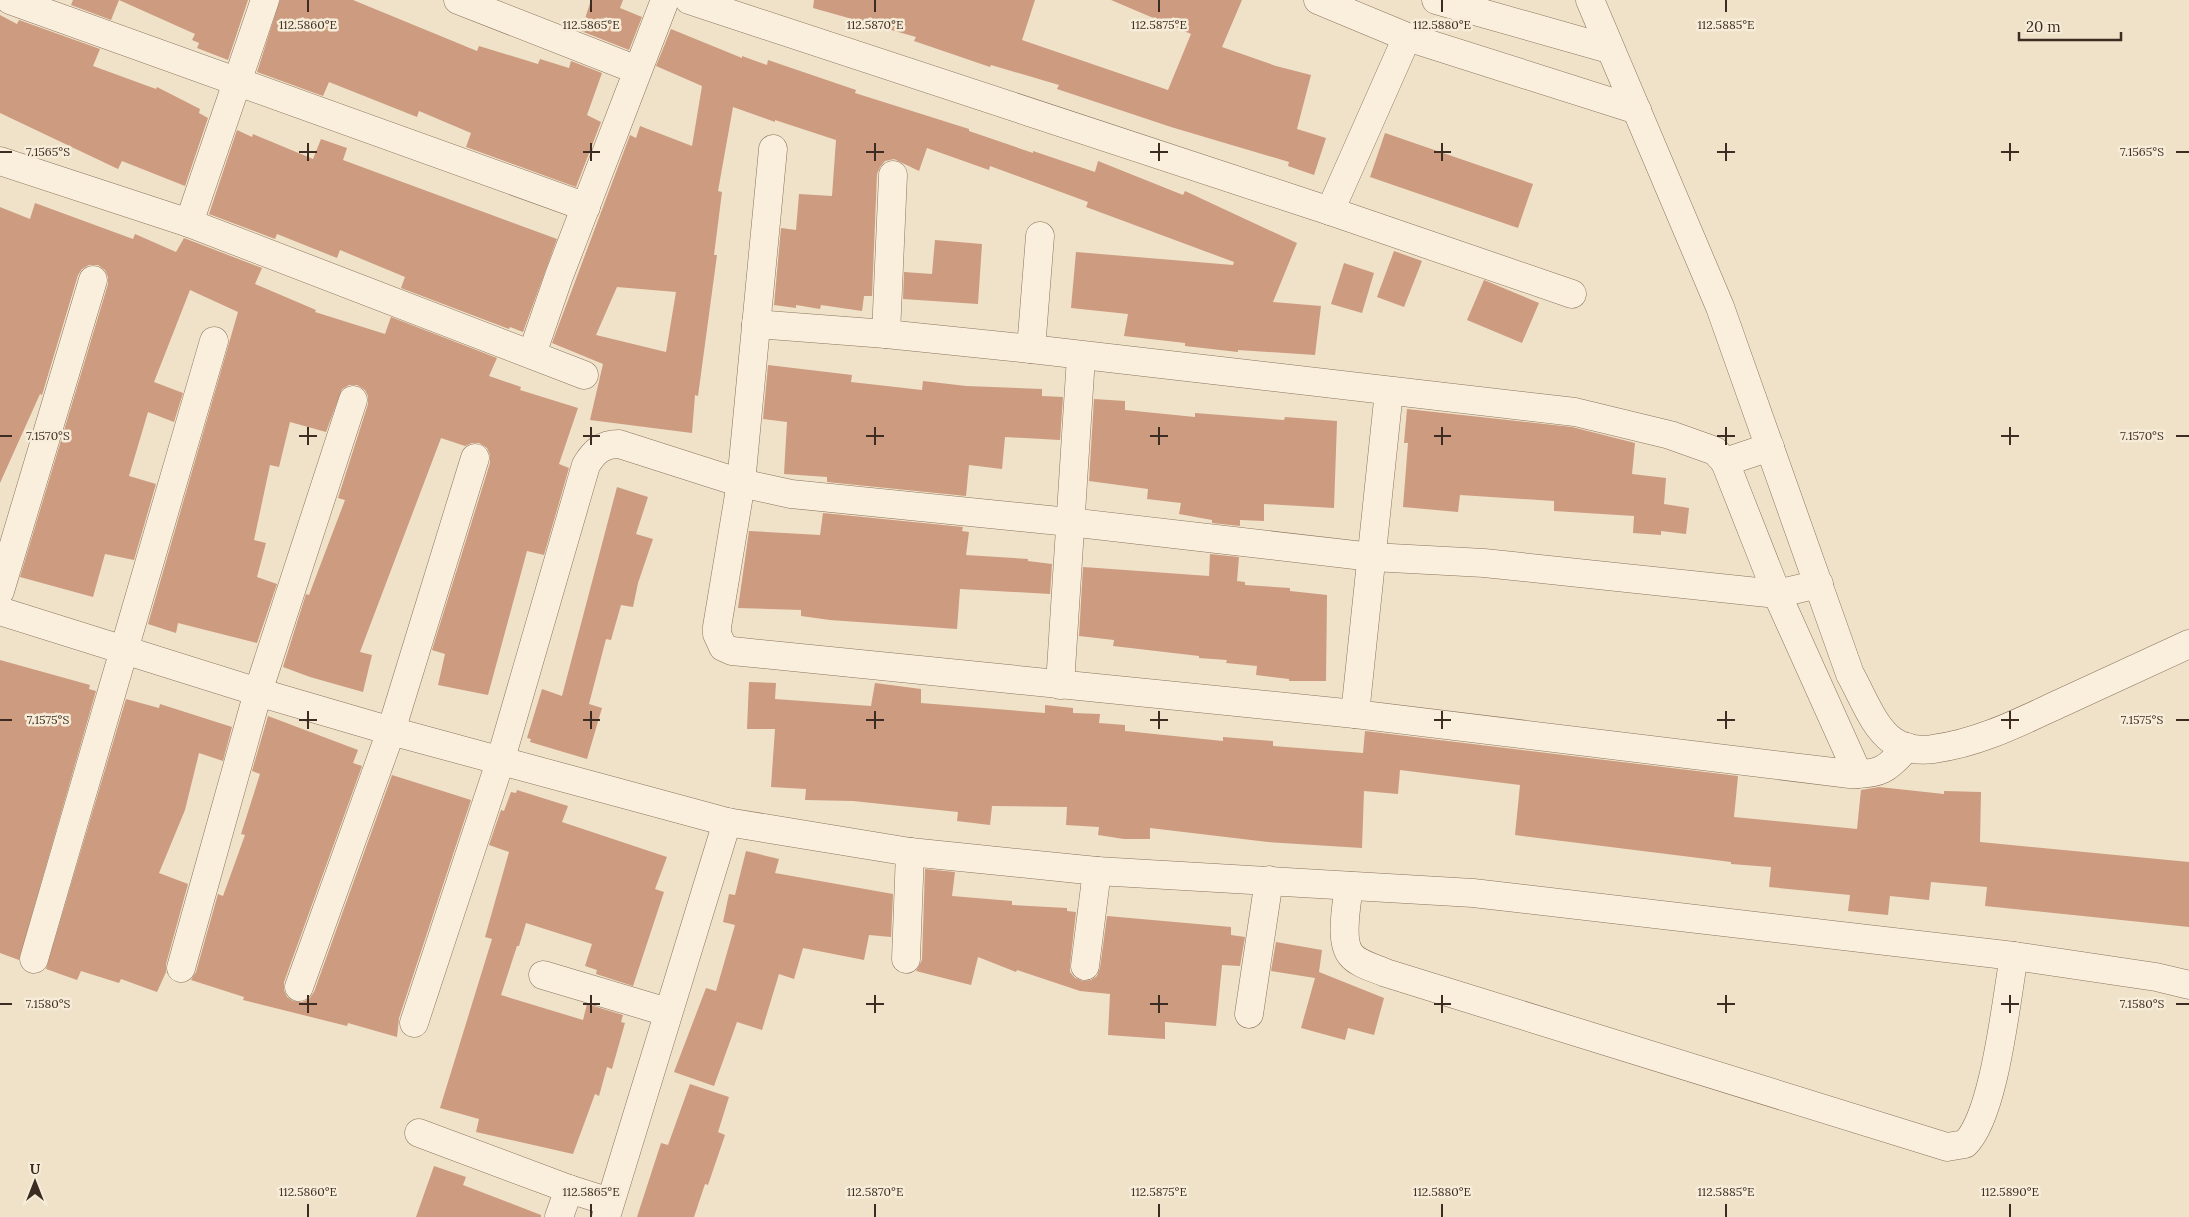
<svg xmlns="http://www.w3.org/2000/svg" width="2189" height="1217" viewBox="0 0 2189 1217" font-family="Lora,serif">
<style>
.building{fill:#cd9b7f;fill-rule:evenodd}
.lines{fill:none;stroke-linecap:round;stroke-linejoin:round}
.minor-casing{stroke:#8c735d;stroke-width:29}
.minor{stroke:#f9efdc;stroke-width:28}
.ticks{fill:none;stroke:#3c2c21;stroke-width:2}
.ticks-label{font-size:12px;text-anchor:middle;fill:#3c2c21;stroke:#f6ecd8;stroke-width:5;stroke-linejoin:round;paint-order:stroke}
</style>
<rect width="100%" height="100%" fill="#efe2c9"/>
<!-- building -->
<g class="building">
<polygon points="73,0 248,0 228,60 197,48 199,43 192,40 195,34 119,0 111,20 71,5"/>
<polygon points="280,0 353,0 477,51 479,46 538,64 540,59 569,68 571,61 602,73 587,115 601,122 576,187 466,147 471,133 419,111 417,117 329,82 323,96 257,72"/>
<polygon points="591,0 623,0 620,8 642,17 629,50 581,31"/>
<polygon points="814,0 1035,0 1022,40 1168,90 1191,34 1111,0 1242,0 1222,47 1276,66 1311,75 1297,129 1326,138 1314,175 1288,166 1289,162 1171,127 1057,89 1059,85 991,65 990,67 914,41 916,37 813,8"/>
<polygon points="0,15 17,24 19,20 100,49 93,66 156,89 157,87 200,109 199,113 208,118 185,186 122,161 118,169 0,113"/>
<path d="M 671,29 L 742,58 L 742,56 L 767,65 L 768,60 L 856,90 L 855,93 L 969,129 L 969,131 L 1033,153 L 1033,151 L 1095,172 L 1098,161 L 1183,195 L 1185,191 L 1297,243 L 1273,302 L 1321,306 L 1315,355 L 1238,350 L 1238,352 L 1185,346 L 1185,343 L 1124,336 L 1128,314 L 1071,308 L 1076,252 L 1233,265 L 1234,262 L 1086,207 L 1088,202 L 990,166 L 989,170 L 927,148 L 919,171 L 894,159 L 885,161 L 880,167 L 877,174 L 872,296 L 864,296 L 862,311 L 821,305 L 820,309 L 796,305 L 796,308 L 774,305 L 781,228 L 796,230 L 799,194 L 832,196 L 836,140 L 775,120 L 775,122 L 733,107 L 718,191 L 722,192 L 714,255 L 717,255 L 698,396 L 695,395 L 692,433 L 590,420 L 603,364 L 552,343 L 630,135 L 636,138 L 640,126 L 692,146 L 702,86 L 656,66 ZM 617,287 L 676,292 L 666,352 L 596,335 Z"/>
<polygon points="237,130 252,137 253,134 313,159 321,139 347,148 343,160 557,239 523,332 510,327 509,329 401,288 405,277 340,250 337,258 277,234 275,239 209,214"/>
<polygon points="1385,133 1533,184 1518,228 1370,177"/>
<polygon points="35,203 133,239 135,234 176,252 184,238 262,268 255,284 316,310 315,312 385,334 391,317 497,358 489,376 521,387 520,390 578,408 559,464 569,468 544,555 527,551 488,695 438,685 445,654 432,650 490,463 490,455 487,448 479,443 472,443 465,446 441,438 360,652 372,655 363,692 310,677 283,667 306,594 309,595 345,500 338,498 368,404 368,396 365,390 357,385 349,385 342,389 326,432 290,422 279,467 270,465 254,540 266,543 257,577 277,584 257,643 178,623 176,633 148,624 238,312 190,290 154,382 183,393 174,422 148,412 129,476 156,484 134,560 105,554 93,597 20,577 108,284 108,277 105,270 98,265 89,265 82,269 78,275 42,395 40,394 0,483 0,207 30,219"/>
<polygon points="935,240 982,244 978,304 903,299 904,272 932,274"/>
<polygon points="1394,251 1422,261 1404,307 1377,297"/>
<polygon points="1344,263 1374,273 1362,313 1331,304"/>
<polygon points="1484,280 1539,303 1522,343 1467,320"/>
<polygon points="768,365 852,375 851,382 922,390 923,381 966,386 1042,389 1042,396 1063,397 1060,440 1005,437 1002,469 969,465 966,496 827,482 827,477 784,474 787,422 763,419"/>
<polygon points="1094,399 1125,401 1125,410 1195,417 1195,413 1284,420 1285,417 1337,421 1334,508 1264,504 1264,521 1240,520 1240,526 1212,523 1212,520 1179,514 1181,503 1147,499 1148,489 1089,481"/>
<polygon points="1407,409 1572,427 1635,443 1632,474 1666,478 1664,504 1689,508 1686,534 1661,531 1661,535 1633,533 1634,516 1554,511 1554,501 1460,495 1458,512 1403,507 1408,443 1404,443"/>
<polygon points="617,487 648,497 636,534 653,539 638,583 633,607 621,605 611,640 606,639 589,704 602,708 587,759 530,742 531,739 527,738 542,689 562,696"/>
<polygon points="823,513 963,527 962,531 969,532 966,555 1028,559 1028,561 1052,564 1050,594 960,589 957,629 830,620 801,616 801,610 738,608 749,531 820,535"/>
<polygon points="1210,554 1239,557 1237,581 1245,582 1245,585 1290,588 1290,591 1327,595 1326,681 1289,681 1289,679 1256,675 1257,666 1226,663 1227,660 1199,658 1199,656 1113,646 1114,640 1079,636 1083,567 1209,576"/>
<polygon points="0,660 90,685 89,689 96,691 19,960 0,953"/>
<polygon points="749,682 776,683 775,699 871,706 875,683 921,689 921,703 1045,713 1045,705 1073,708 1073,713 1100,714 1099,723 1125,725 1125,731 1223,741 1223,737 1273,741 1273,746 1363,753 1365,731 1738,776 1734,817 1857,829 1861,790 1879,787 1944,794 1944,791 1981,792 1980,842 2189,862 2189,927 1985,906 1987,887 1931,882 1929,900 1890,896 1888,915 1848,911 1850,895 1769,887 1771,867 1731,864 1731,862 1515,835 1520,785 1400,770 1398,794 1364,791 1362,848 1268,842 1150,828 1150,839 1124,839 1098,835 1099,827 1066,825 1067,807 992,806 990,825 957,821 958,812 853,801 805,800 806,789 771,787 775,729 747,729"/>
<polygon points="126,699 159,708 160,704 232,727 223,761 199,753 185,810 159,873 188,884 166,964 166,972 157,992 121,979 119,983 81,971 77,980 46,969"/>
<polygon points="268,716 358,750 353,763 362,766 284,982 284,990 287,997 293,1001 302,1002 309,999 314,992 392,775 471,800 399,1018 397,1037 348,1023 347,1026 243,1000 244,997 191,980 196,972 218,894 223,896 245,835 241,834 260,774 252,771"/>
<polygon points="517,790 568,806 562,822 667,857 655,889 664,892 633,986 596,974 597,970 585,966 592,944 526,923 519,946 517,946 501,995 583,1020 587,1004 623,1015 621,1022 625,1023 612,1069 607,1067 599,1096 595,1094 573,1154 476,1132 479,1119 440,1108 492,939 485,937 509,852 489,845 501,810 504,811 511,792 516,793"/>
<polygon points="746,851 779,859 775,873 893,894 891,937 869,935 864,960 803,948 794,979 779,974 762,1030 737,1022 714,1086 674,1072 706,988 716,991 735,925 723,922 729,894 735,895"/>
<polygon points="925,869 955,872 952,896 1012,901 1012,905 1067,908 1067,911 1076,912 1070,965 1070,972 1075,978 1083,981 1091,980 1097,976 1100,968 1107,916 1231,927 1231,935 1245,937 1240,966 1222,965 1216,1026 1165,1022 1165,1039 1108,1035 1110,994 1080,991 1017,970 1016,972 978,957 971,985 916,971 922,960"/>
<polygon points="1276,942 1322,950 1319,972 1384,998 1374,1035 1348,1028 1345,1040 1301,1028 1315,978 1271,971"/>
<polygon points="690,1084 729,1097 718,1132 725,1135 708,1185 705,1184 694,1217 637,1217 661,1143 668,1145"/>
<polygon points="434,1166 466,1177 463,1185 541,1215 541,1217 416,1217"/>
</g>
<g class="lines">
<!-- minor casing -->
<g class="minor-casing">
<g id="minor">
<polyline points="10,0 586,207"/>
<polyline points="458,0 637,70"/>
<polyline points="689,0 1330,211 1572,294"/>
<polyline points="1318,0 1407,37 1637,110"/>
<polyline points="1436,0 1609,49"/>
<path d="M 1590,0 L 1720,307 L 1850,674 C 1862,695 1873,727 1893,741 C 1904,749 1920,751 1933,749 C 1979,743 2020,722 2061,703 C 2104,683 2146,664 2189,644"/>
<path d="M 773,149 L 741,483 L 717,627 L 717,634 L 723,647 L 732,651 L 1355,714 L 1850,774 C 1880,775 1888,769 1907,747"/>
<polyline points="0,161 189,223 584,375"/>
<polyline points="1330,211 1407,37"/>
<polyline points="189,223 265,0"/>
<polyline points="756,324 886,334 1031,349 1575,412 1670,435 1715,451 1725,462 1777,594 1858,774"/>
<polyline points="886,334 893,175"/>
<polyline points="1031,349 1040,236"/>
<polyline points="532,354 559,276 665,0"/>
<polyline points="1725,462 1770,447"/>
<polyline points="0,591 93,280"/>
<polyline points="0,611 258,692 391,731 727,822 910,852 1097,871 1473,893 2014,956 2156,977 2189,985"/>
<polyline points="1060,685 1081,357"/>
<polyline points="1355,714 1389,391"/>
<path d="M 1349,886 C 1347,903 1339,941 1351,955 C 1358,964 1375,968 1386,973 L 1947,1147 L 1965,1144 C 1995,1115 2006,1000 2014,956"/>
<polyline points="34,959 214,341"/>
<polyline points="906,959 910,852"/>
<polyline points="1085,966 1097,871"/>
<polyline points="181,968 258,692 353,400"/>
<polyline points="543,975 667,1012"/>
<polyline points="299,987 391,731 475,458"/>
<polyline points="1249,1014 1269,880"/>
<path d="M 414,1023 L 500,762 L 586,465 C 594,452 602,444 619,444 L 741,483 L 791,494 L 1069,522 L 1372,557 L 1484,563 L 1777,594 L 1819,584"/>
<polyline points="419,1133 569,1189 610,1202"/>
<polyline points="559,1217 569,1189"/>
<polyline points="606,1217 727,822"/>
</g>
</g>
<!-- minor -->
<use href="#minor" class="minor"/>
</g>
<!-- ticks -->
<path class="ticks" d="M 308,0 L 308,12M 591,0 L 591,12M 875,0 L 875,12M 1159,0 L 1159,12M 1442,0 L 1442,12M 1726,0 L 1726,12M 308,143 L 308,161M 591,143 L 591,161M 875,143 L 875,161M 1159,143 L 1159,161M 1442,143 L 1442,161M 1726,143 L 1726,161M 2010,143 L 2010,161M 0,152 L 12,152M 299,152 L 317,152M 583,152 L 600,152M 866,152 L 884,152M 1150,152 L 1168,152M 1434,152 L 1451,152M 1717,152 L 1735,152M 2001,152 L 2019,152M 2176,152 L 2189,152M 308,427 L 308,445M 591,427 L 591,445M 875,427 L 875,445M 1159,427 L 1159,445M 1442,427 L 1442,445M 1726,427 L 1726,445M 2010,427 L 2010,445M 0,436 L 12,436M 299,436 L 317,436M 583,436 L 600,436M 866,436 L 884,436M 1150,436 L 1168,436M 1434,436 L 1451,436M 1717,436 L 1735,436M 2001,436 L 2019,436M 2176,436 L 2189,436M 308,711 L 308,729M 591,711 L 591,729M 875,711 L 875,729M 1159,711 L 1159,729M 1442,711 L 1442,729M 1726,711 L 1726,729M 2010,711 L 2010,729M 0,720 L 12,720M 299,720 L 317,720M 583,720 L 600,720M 866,720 L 884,720M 1150,720 L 1168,720M 1434,720 L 1451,720M 1717,720 L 1735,720M 2001,720 L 2019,720M 2176,720 L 2189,720M 308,995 L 308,1013M 591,995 L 591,1013M 875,995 L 875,1013M 1159,995 L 1159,1013M 1442,995 L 1442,1013M 1726,995 L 1726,1013M 2010,995 L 2010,1013M 0,1004 L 12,1004M 299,1004 L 317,1004M 583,1004 L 600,1004M 866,1004 L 884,1004M 1150,1004 L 1168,1004M 1434,1004 L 1451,1004M 1717,1004 L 1735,1004M 2001,1004 L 2019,1004M 2176,1004 L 2189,1004M 308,1204 L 308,1217M 591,1204 L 591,1217M 875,1204 L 875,1217M 1159,1204 L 1159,1217M 1442,1204 L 1442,1217M 1726,1204 L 1726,1217M 2010,1204 L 2010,1217"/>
<g class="ticks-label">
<text x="308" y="29">112.5860°E</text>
<text x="591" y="29">112.5865°E</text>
<text x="875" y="29">112.5870°E</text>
<text x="1159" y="29">112.5875°E</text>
<text x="1442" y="29">112.5880°E</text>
<text x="1726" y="29">112.5885°E</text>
<text x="48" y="156">7.1565°S</text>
<text x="2142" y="156">7.1565°S</text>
<text x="48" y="440">7.1570°S</text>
<text x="2142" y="440">7.1570°S</text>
<text x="48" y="724">7.1575°S</text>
<text x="2142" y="724">7.1575°S</text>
<text x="48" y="1008">7.1580°S</text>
<text x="2142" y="1008">7.1580°S</text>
<text x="308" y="1196">112.5860°E</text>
<text x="591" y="1196">112.5865°E</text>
<text x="875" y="1196">112.5870°E</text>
<text x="1159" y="1196">112.5875°E</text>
<text x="1442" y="1196">112.5880°E</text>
<text x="1726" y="1196">112.5885°E</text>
<text x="2010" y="1196">112.5890°E</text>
</g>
<!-- north arrow -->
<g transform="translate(35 1182)" stroke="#f6ecd8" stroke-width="4" paint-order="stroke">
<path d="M0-4L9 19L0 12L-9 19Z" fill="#3c2c21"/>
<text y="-8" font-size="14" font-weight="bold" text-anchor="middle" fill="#3c2c21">U</text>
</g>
<!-- scale -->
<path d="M2019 32v8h102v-8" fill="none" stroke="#3c2c21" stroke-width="2.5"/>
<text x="2026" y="32" font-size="15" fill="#3c2c21" stroke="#f6ecd8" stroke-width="4" paint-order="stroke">20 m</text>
</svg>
